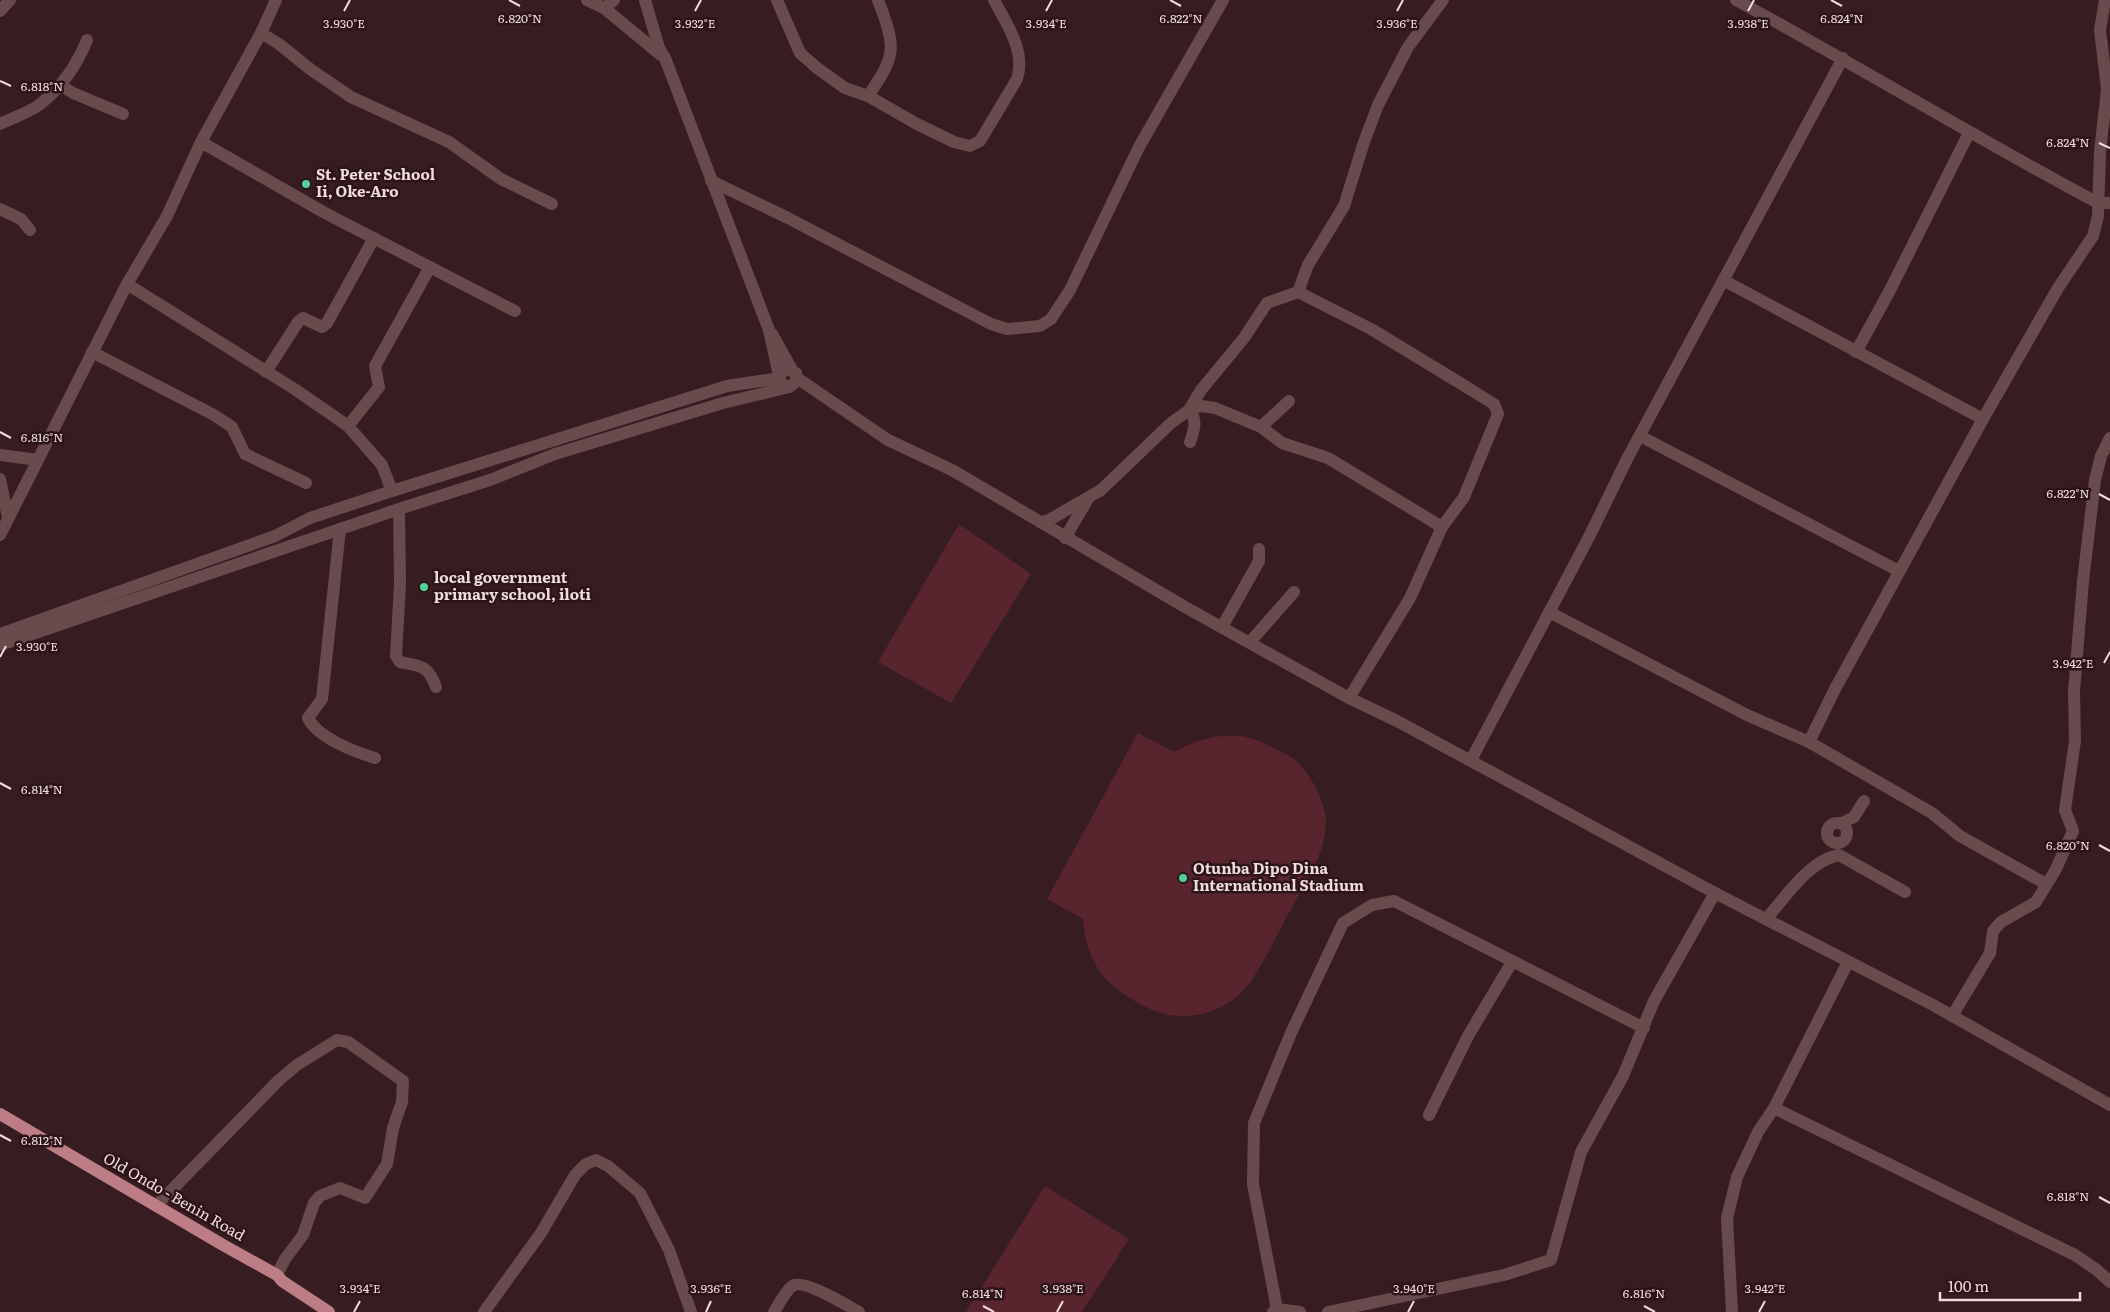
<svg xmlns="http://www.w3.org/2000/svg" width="2110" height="1312" viewBox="0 0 2110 1312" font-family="Literata,serif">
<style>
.green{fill:#58252e}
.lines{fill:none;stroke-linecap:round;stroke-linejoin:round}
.minor{stroke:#694b4e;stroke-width:12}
.major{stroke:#bd7d85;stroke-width:12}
.ticks{fill:none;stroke:#efdcde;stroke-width:2}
.poi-dot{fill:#4dd39a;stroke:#2d1417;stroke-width:2}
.labels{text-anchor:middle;stroke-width:5;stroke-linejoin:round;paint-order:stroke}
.poi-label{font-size:15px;font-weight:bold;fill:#efdcde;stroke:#2d1417;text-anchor:start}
.street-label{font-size:15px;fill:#efdcde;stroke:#2d1417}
.ticks-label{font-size:12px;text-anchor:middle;fill:#efdcde;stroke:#2d1417;stroke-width:5;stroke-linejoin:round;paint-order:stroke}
</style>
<rect width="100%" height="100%" fill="#371d21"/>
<!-- green -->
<g class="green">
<polygon points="959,524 1031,574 951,703 878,662"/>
<path d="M 1138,733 L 1174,752 C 1205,735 1238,729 1270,746 C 1278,750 1287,754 1294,759 C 1308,769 1326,803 1326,821 C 1326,854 1305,883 1290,911 C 1277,934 1266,959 1251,981 C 1228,1015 1180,1026 1144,1006 C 1104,985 1087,964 1083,919 L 1047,899 Z"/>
<polygon points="1045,1186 1129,1239 1082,1312 966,1312"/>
</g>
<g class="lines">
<!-- minor -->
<g class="minor">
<polyline points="587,0 604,8 661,55"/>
<polyline points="645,0 659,48 665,58 769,330 780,380 782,384 789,387 797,381 796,373 786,369 780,375"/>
<path d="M 777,0 L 800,53 L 817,68 L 845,88 L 868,96 L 917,124 L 954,142 L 970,146 L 980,141 L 1017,79 C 1026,51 1007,25 994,0"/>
<path d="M 1736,0 C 1858,66 1976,138 2098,203 L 2110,203"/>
<polyline points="604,8 614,0"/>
<polyline points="0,11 10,0"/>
<polyline points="261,33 279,44 310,69 351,97 449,142 501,179 552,204"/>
<polyline points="60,85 73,93 123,114"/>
<path d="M 868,96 C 897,54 896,48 878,0"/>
<path d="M 0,124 C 12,118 28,113 39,105 C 61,88 77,65 87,40"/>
<polyline points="201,142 325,213 515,311"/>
<polyline points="711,181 786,217 991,324 1007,329 1040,326 1051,319 1070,290 1139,147 1223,0"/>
<polyline points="0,209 21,219 30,230"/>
<polyline points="1723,280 1983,419"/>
<polyline points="127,284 296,390 348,426 382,465 392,491"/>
<polyline points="1298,292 1371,329 1460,383 1494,404 1498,414 1464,497 1442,527 1410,598 1349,698"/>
<polyline points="772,334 792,370"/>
<polyline points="92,352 214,415 232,427 245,454 306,483"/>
<polyline points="1856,352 1889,292 1969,133"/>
<polyline points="266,372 298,322 303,318 322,327 327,323 374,238"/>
<polyline points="797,378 888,440 952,470 1185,607 1349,698 1397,721 1715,893 1933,1005 2110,1105"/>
<polyline points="348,426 379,387 375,366 430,267"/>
<polyline points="1261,427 1289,401"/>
<polyline points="1640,436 1899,571"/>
<path d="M 1190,442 C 1194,431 1198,419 1189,410 L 1201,406 L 1215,408 L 1261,427 L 1282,443 L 1328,458 L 1442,527"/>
<polyline points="0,455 38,460"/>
<polyline points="0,479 8,518"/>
<path d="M 399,509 L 400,584 L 396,656 L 400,662 C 421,666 428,665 436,687"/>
<polyline points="1040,522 1049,520 1101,490 1171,423 1189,410 1201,390 1244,338 1267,303 1298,292 1308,265 1344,206 1364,142 1378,105 1408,47 1443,0"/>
<path d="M 340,529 L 322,699 L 308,718 C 318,738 355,752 375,758"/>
<polyline points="0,535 127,284 167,216 201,142 261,33 276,0"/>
<polyline points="1065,538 1089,497"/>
<polyline points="1549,612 1747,715 1809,742 1932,813 1960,836 2046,884"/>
<polyline points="1222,627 1259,561 1259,549"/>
<polyline points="0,634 275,536 310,518 392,491 727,386 780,378"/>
<polyline points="1250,642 1294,592"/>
<polyline points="0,645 399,509 490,480 555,454 723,403 789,387"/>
<polyline points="1809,742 1835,689 1983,419 2058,288 2093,236 2098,216 2100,152 2107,89 2100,30 2105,0"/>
<polyline points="1471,760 1590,535 1627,459 1843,58"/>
<circle cx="1837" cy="833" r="10"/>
<polyline points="1842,823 1854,817 1864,801"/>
<path d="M 1766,919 C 1786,897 1808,861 1839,855 L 1905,892"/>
<polyline points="1952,1016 1990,953 1993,931 2001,922 2036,902 2056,869 2073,831 2065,810 2075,741 2074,691 2083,581 2095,480 2101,456 2110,438"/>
<polyline points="1774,1108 2075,1255 2097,1270 2110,1282"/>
<polyline points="1429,1115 1468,1036 1512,962"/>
<polyline points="156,1206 279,1080 297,1065 337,1040 348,1042 403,1081 402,1102 393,1128 387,1164 365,1198 340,1188 320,1196 314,1203 303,1235 285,1259 277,1275"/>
<polyline points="1277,1309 1300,1312"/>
<polyline points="484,1312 541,1233 575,1175 586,1164 596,1160 608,1166 640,1193 669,1250 691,1312"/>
<path d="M 774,1312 C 779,1304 785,1292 792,1286 C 803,1278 848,1306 859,1312"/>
<polyline points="1273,1312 1277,1309 1253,1184 1254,1123 1291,1033 1343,923 1372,905 1394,901 1644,1028"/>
<polyline points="1328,1312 1504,1275 1551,1260 1581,1152 1623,1076 1654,1001 1715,893"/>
<polyline points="1732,1312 1727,1218 1737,1177 1758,1132 1774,1108 1848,962"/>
</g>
<!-- major -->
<polyline class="major" points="0,1114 223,1245 277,1275 282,1281 329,1312"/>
</g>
<!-- ticks -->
<path class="ticks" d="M 509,0 L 520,6M 1170,0 L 1181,6M 1831,0 L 1842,6M 344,11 L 350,0M 695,11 L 701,0M 1046,11 L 1052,0M 1397,11 L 1403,0M 1748,11 L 1754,0M 0,81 L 11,86M 2099,143 L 2110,148M 0,432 L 11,438M 2099,494 L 2110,500M 0,657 L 6,646M 2104,663 L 2110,652M 0,783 L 11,789M 2099,845 L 2110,851M 0,1135 L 11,1141M 2099,1197 L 2110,1203M 983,1306 L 994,1312M 1644,1306 L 1655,1312M 354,1312 L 360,1301M 706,1312 L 711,1301M 1057,1312 L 1063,1301M 1408,1312 L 1414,1301M 1759,1312 L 1765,1301"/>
<!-- markers -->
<g class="poi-dot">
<circle cx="306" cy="184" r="5"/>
<circle cx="424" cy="587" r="5"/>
<circle cx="1183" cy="878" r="5"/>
</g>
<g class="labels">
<!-- poi labels -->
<g class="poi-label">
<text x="316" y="180">St. Peter School<tspan x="316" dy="17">Ii, Oke-Aro</tspan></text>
<text x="434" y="583">local government<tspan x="434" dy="17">primary school, iloti</tspan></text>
<text x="1193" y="874">Otunba Dipo Dina<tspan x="1193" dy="17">International Stadium</tspan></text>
</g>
<!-- street labels -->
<g class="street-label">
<text transform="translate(174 1197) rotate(30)" y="5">Old Ondo - Benin Road</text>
</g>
</g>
<g class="ticks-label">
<text x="1842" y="23">6.824°N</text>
<text x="520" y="23">6.820°N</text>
<text x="1181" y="23">6.822°N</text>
<text x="344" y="28">3.930°E</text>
<text x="695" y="28">3.932°E</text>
<text x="1046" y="28">3.934°E</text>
<text x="1397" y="28">3.936°E</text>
<text x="1748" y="28">3.938°E</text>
<text x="42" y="91">6.818°N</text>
<text x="2068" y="147">6.824°N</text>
<text x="42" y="442">6.816°N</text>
<text x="2068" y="498">6.822°N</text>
<text x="37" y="651">3.930°E</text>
<text x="2073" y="668">3.942°E</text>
<text x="42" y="794">6.814°N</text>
<text x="2068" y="850">6.820°N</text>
<text x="42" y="1145">6.812°N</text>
<text x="2068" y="1201">6.818°N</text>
<text x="360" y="1293">3.934°E</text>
<text x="711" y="1293">3.936°E</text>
<text x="1063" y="1293">3.938°E</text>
<text x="1414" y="1293">3.940°E</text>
<text x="1765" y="1293">3.942°E</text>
<text x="983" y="1298">6.814°N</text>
<text x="1644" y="1298">6.816°N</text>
</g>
<!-- scale -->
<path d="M1940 1292v8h140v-8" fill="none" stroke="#efdcde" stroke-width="2.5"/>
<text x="1948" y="1292" font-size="15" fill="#efdcde" stroke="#2d1417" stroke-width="4" paint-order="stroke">100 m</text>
</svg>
